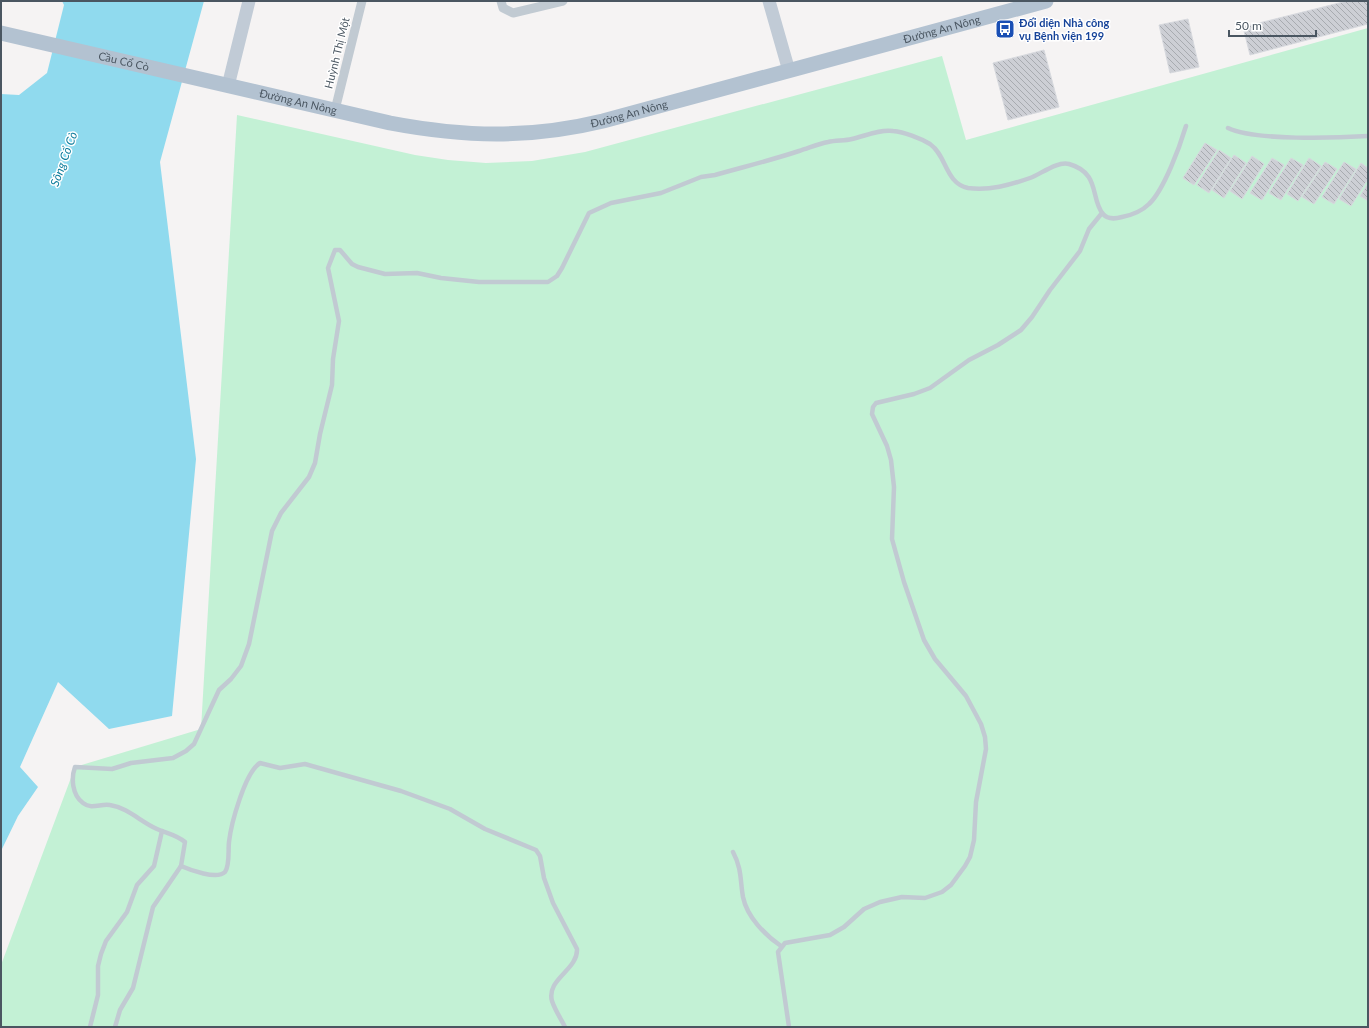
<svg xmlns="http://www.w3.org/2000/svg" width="1369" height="1028" viewBox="0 0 1369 1028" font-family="Lato,sans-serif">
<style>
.grass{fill:#c3f1d5}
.water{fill:#90daee}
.building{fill:url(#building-back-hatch);stroke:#d7d9de}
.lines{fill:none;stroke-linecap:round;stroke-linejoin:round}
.lane{stroke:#c1cad2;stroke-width:4.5}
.street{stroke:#c1cad2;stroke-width:9}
.secondary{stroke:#c1cbd6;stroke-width:13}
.primary{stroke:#b3c2d1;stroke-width:15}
.labels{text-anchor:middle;stroke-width:3;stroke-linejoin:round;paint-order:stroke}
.transit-label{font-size:11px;font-weight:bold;fill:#164399;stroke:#fff;text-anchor:start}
.street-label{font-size:11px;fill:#4a5661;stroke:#fff}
.water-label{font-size:12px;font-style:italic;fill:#0c7c9b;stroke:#fff}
</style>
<defs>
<pattern id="building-back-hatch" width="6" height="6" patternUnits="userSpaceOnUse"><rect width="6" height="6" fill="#cdcfd5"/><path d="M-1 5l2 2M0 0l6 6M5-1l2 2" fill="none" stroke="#a8abb0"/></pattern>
</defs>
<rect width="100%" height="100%" fill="#f5f3f3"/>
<!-- grass -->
<polygon class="grass" points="1368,28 1368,1027 1,1027 1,965 75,767 201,729 237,115 415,155 448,160 486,163 532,161 585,152 942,56 966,140"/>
<!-- water -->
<polygon class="water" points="62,1 204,1 160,162 196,459 172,716 109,729 58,682 20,767 38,787 18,816 1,851 1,94 19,95 47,73 64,5"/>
<!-- building -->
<g class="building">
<polygon points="1347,1 1368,1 1368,24 1250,55 1243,27"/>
<polygon points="1188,19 1199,67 1170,73 1159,25"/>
<polygon points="1044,50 1059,107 1008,120 993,63"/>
<polygon points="1205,143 1217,150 1194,185 1183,178"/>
<polygon points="1219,150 1231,158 1209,193 1197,185"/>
<polygon points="1234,155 1246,163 1224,198 1212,190"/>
<polygon points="1252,156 1264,164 1242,199 1230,191"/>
<polygon points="1272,158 1284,165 1262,200 1250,193"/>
<polygon points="1291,158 1303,165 1281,200 1269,193"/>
<polygon points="1309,158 1321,166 1298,201 1287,194"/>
<polygon points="1325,162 1337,169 1314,204 1302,197"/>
<polygon points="1344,162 1356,169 1334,204 1322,197"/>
<polygon points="1361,163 1368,168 1368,179 1351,206 1339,199"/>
<polygon points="1368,183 1368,201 1360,196"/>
</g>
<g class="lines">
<!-- lane -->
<g class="lane">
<path d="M 1228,128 C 1255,141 1336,138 1368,136"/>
<path d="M 733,852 C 742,869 740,880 743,897 C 747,917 765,935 781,946"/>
<path d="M 181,866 C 190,870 217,880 225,872 C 230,865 228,850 229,842 C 231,824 245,772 260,763 L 280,768 L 305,764 L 401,791 L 450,809 L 485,829 L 536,850 L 540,856 L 544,878 L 553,903 L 577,949 C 578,970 546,979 552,1001 C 555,1010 561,1019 565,1027"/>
<polyline points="90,1027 98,995 98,966 101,954 106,941 127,912 137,885 154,866 162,831"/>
<path d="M 115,1027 L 120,1010 L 133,988 L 153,907 L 181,866 L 185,842 C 177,835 166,833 157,829 C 141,822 128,808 110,805 C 101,803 92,810 83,803 C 72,795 71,778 75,767 L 112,769 L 131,763 L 173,758 L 186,751 L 194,744 L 219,690 L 231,679 L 241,666 L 249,644 L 272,531 L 281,513 L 309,477 L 315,463 L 320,434 L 332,385 L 333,359 L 339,321 L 328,268 L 335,250 L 340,250 L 352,264 L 358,267 L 385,274 L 417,273 L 441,278 L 479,282 L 548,282 L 557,276 L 562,268 L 589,213 L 611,203 L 661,193 L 701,177 L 715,175 C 743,167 772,160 799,151 C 809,148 818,144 828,142 C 836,140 844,141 852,139 C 865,136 880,129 893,131 C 904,132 920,138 930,144 C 947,156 945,183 968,188 C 989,191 1010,185 1030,178 C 1041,174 1057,161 1069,164 C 1101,173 1090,199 1103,214 C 1108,220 1115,219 1122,217 C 1132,215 1142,211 1149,204 C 1164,190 1180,146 1186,126"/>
<polyline points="789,1027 778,952 785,943 830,935 844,927 864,909 880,902 902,897 925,898 942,892 951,885 965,866 970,857 974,840 976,802 986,749 985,737 981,724 966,696 935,659 924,640 904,582 892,539 894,487 891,460 887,446 872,414 873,407 876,403 914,394 930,388 969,360 998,345 1021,330 1032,317 1050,290 1080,251 1089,229 1102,213"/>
</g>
<!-- street -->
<g class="street">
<polyline points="501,1 503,8 513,13 563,1"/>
<polyline points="335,110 362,1"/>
</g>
<!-- secondary -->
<g class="secondary">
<polyline points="769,1 789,71"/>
<polyline points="228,86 249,1"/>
</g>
<!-- primary -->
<path class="primary" id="s1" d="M 1,33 L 390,123 C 464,137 529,139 603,121 L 1046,1"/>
</g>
<!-- icons -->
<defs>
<g id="bus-square" transform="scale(1)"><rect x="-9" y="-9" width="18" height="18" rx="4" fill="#1a4fb4" stroke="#fff"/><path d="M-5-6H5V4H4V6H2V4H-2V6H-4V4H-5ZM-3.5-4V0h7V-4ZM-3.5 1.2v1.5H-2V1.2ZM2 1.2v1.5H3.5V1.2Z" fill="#fff"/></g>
</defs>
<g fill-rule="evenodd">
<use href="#bus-square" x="1005" y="29"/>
</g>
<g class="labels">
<!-- transit labels -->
<g class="transit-label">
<text x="1019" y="27">Đối diện Nhà công<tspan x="1019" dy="13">vụ Bệnh viện 199</tspan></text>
</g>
<!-- street labels -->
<g class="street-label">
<text dy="4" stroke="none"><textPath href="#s1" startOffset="965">Đường An Nông</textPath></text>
<text transform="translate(337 53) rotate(-76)" y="4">Huỳnh Thị Một</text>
<text dy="4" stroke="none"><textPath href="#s1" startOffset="126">Cầu Cổ Cò</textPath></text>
<text dy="4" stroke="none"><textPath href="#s1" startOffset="305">Đường An Nông</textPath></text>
<text dy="4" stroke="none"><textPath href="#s1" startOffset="641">Đường An Nông</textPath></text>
</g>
<!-- water labels -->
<g class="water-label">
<text transform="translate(64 159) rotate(-70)" y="4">Sông Cổ Cò</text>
</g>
</g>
<!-- border -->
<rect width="1369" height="1028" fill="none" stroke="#4a5661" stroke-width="4"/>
<!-- scale -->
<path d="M1229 30v6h87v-6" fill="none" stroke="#4a5661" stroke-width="2"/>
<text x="1235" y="30" font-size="12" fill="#4a5661" stroke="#ffffff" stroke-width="3" paint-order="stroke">50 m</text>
</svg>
